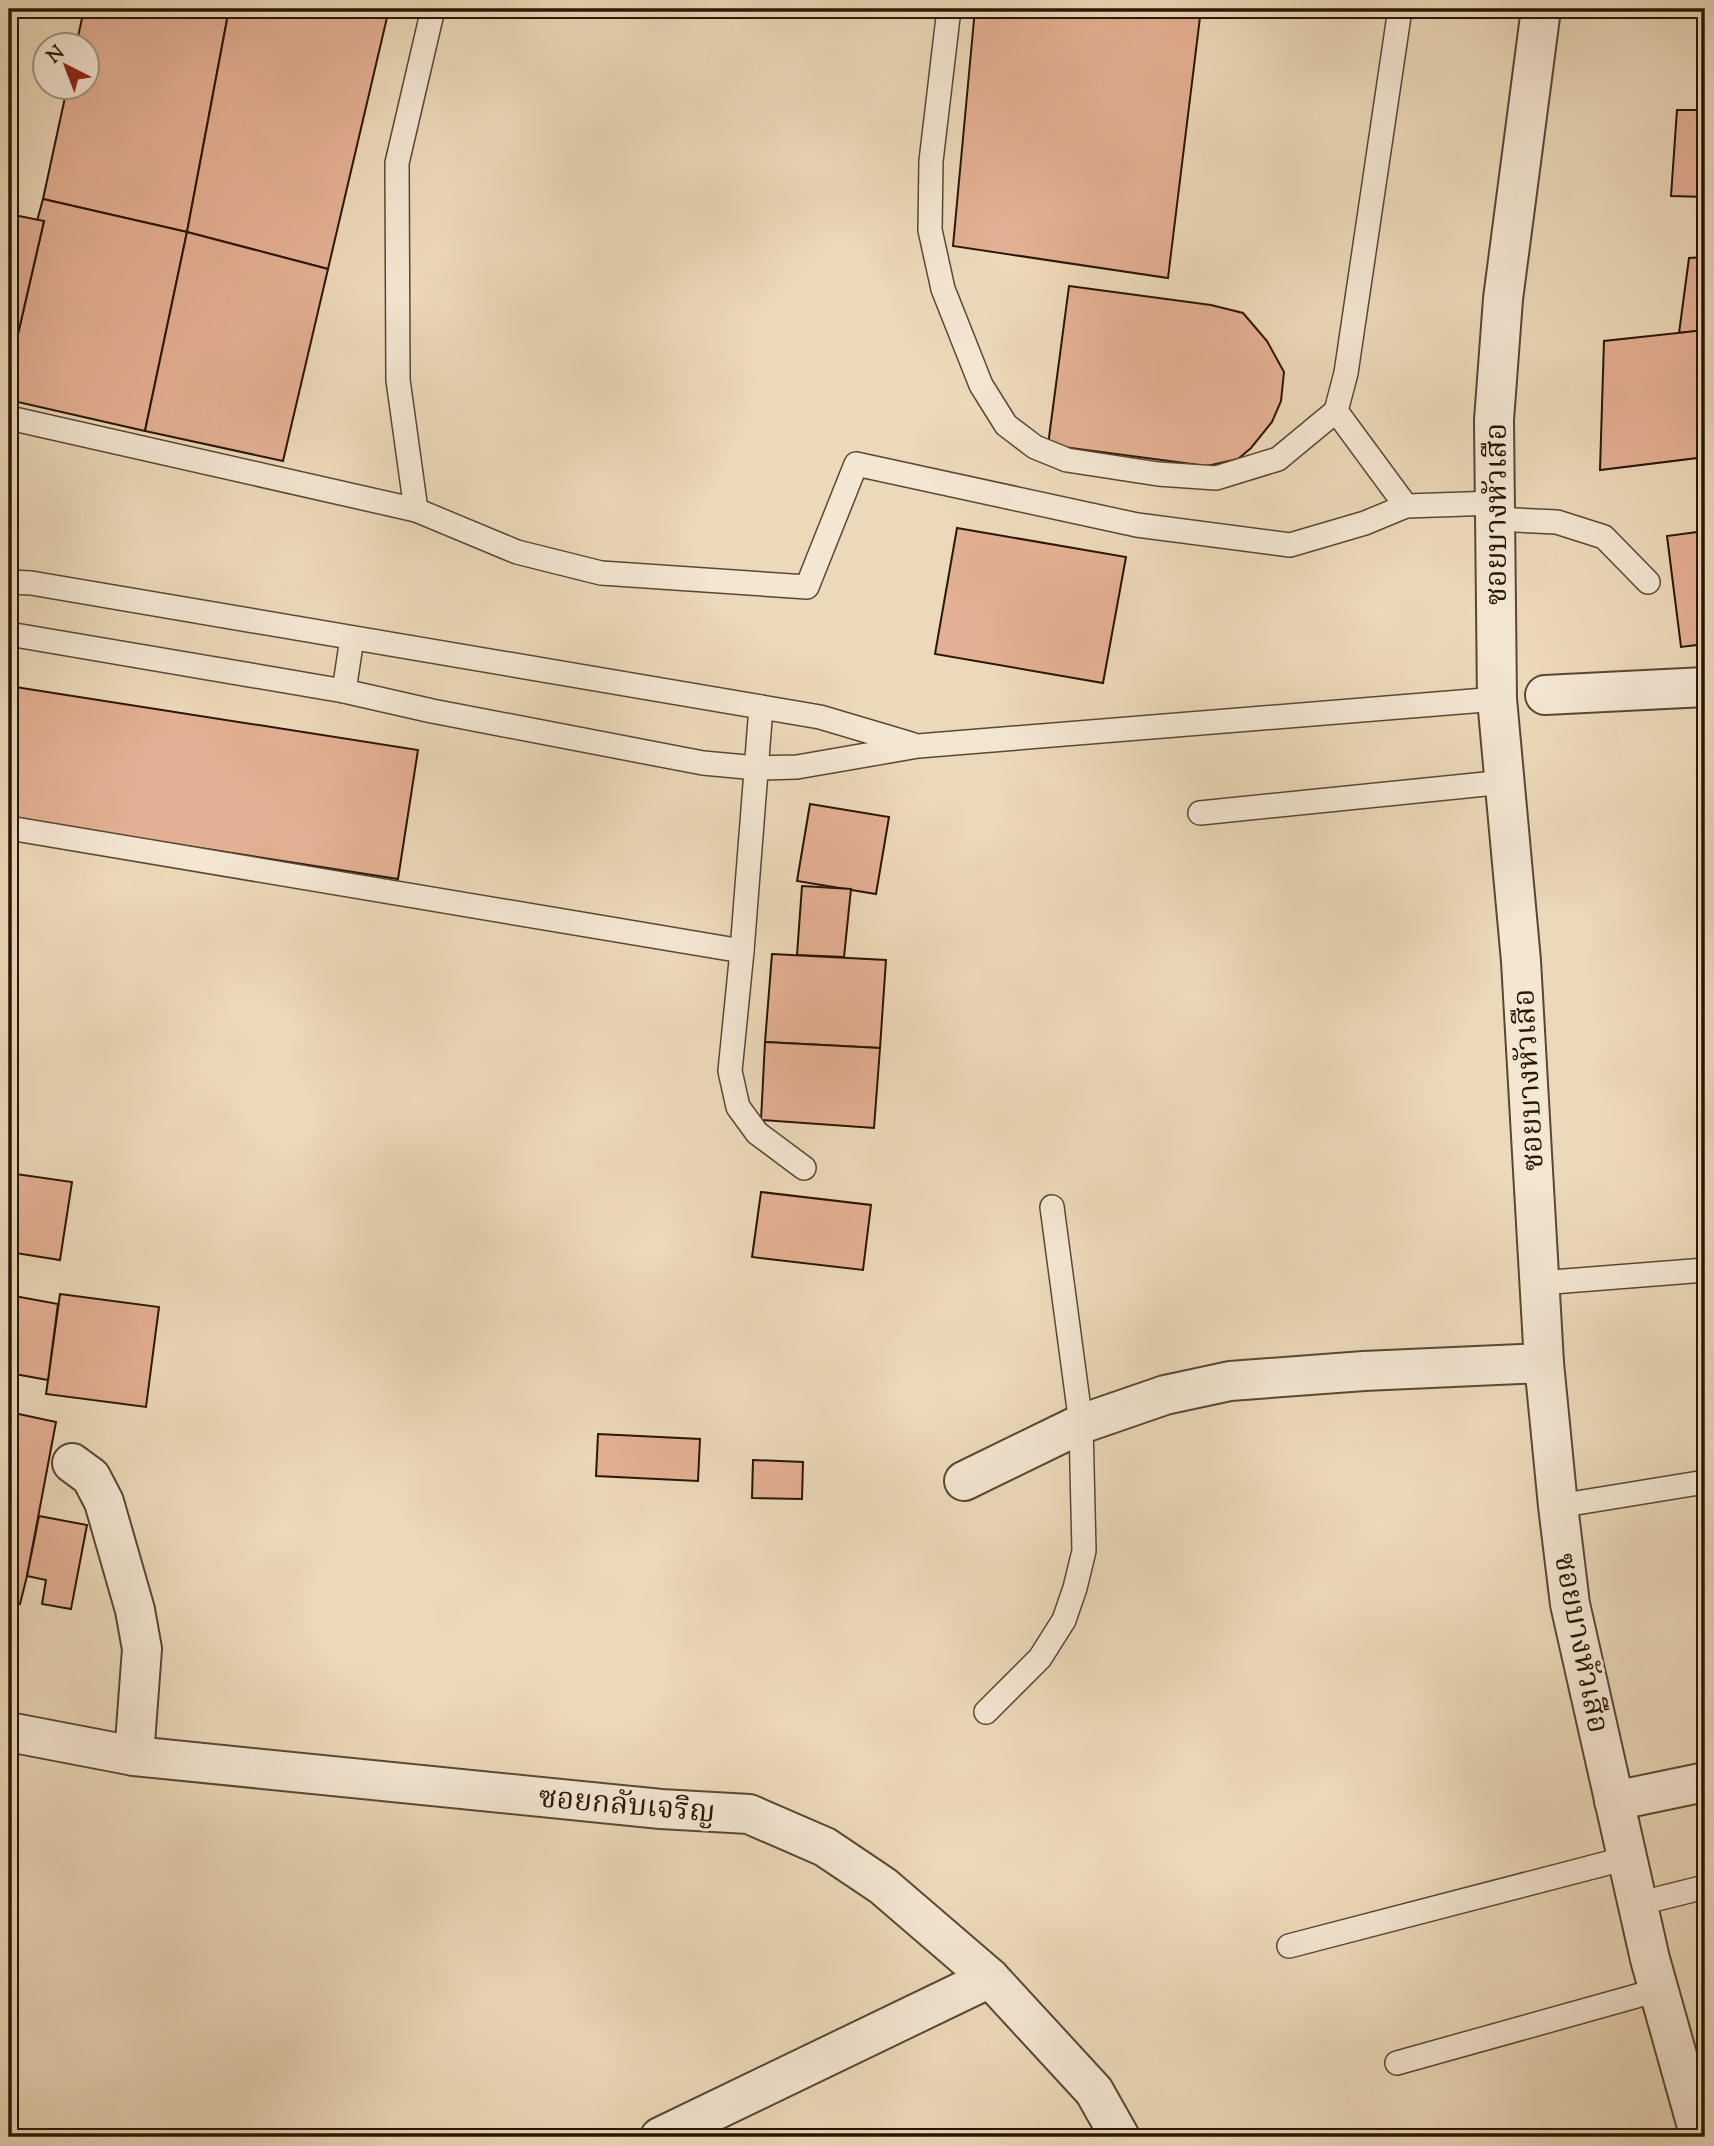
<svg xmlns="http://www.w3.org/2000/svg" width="1714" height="2146" viewBox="0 0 1714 2146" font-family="'Sorts Mill Goudy','Noto Serif Thai',serif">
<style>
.building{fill:#e4b093;stroke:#281705;stroke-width:2}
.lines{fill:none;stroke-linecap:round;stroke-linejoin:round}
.service-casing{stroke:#594832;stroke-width:26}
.minor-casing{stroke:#594832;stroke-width:42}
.service{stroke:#f3e6d2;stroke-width:23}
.minor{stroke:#f3e6d2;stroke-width:38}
.labels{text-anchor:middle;stroke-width:6;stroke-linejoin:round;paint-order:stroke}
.street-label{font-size:30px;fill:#281705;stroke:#f3e6d2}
</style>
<rect width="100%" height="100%" fill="#ecd9b9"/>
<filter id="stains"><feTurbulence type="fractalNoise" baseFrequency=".00286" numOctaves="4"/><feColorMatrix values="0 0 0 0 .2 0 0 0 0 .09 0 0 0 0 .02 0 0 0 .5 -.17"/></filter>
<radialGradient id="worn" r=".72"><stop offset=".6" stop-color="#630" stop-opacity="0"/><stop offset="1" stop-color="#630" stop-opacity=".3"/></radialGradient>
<!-- building -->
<g class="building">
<polygon points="84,9 229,9 187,232 43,199 67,88 88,88 88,46 76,46"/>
<polygon points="229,9 389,9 328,269 187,232"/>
<polygon points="975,9 1201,9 1168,278 953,246"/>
<polygon points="1677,110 1705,110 1705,197 1671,196"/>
<polygon points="43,199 187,232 145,431 9,400 9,373 44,221 37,221"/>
<polygon points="9,214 44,221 9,373"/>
<polygon points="187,232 328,269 283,461 145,431"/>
<polygon points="1705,257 1705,330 1679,333 1689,258"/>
<polygon points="1069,286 1211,305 1243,313 1267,341 1284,372 1281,401 1272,422 1251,448 1238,459 1207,466 1048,445"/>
<polygon points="1705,330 1705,457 1600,470 1604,341"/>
<polygon points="957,528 1126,557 1103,683 935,654"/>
<polygon points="1705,531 1705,644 1681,647 1667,536"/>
<polygon points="9,686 418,750 398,879 9,818"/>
<polygon points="810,804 889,817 876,894 797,881"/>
<polygon points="802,886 851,889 844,957 797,955"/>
<polygon points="772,954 886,960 880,1048 765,1042"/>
<polygon points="765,1042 880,1048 874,1128 761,1120"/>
<polygon points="9,1173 72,1182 60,1260 9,1252"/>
<polygon points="761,1192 871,1205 863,1270 752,1257"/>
<polygon points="60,1294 159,1307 146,1407 46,1394"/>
<polygon points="9,1295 58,1304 48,1380 9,1373"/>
<polygon points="14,1413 56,1422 27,1576 20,1604 9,1602 9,1440"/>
<polygon points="598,1434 700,1439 698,1481 596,1476"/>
<polygon points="753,1460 803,1462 802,1499 752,1498"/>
<polygon points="39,1516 87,1525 71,1609 42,1604 46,1580 27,1576"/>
</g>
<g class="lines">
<!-- service casing -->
<g class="service-casing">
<g id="service">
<polyline points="949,9 931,161 930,230 943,289 981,385 1006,425 1035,447 1067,460 1158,474 1216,478 1278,459 1336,411"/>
<polyline points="1400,9 1346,373 1336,411 1406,506"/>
<polyline points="14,419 416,510 517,552 601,573 807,587 856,464 1137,525 1290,545 1365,523 1406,506 1495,503"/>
<polyline points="416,510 398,380 397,163 433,9"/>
<polyline points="1495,519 1557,522 1604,537 1648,582"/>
<polyline points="9,582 31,583 820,717 911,744"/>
<polyline points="9,634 344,691 432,711 703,763 757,768 797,767 918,746 1497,699"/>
<polyline points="344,691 352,638"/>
<polyline points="761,707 742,951 730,1071 738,1107 757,1133 804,1168"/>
<polyline points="1200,813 1505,782"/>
<polyline points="9,828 742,951"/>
<polyline points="1540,1283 1705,1270"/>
<polyline points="1558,1506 1705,1482"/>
<polyline points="986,1712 1040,1658 1064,1620 1075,1588 1084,1551 1081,1424 1052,1207"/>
<polyline points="1637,1904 1705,1887"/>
<polyline points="1289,1946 1627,1858"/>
<polyline points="1397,2063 1658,1990"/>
</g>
</g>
<!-- minor casing -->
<g class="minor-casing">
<g id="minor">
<polyline points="1541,9 1503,299 1494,420 1497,699 1521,961 1544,1363 1558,1506 1570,1604 1650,1959 1700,2137"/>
<polyline points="1545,695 1705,687"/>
<polyline points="72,1463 91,1477 104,1502 135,1610 142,1649 134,1756"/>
<polyline points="964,1481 1081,1424 1165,1395 1230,1381 1364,1371 1544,1363"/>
<polyline points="9,1732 134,1756 661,1809 749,1814 825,1847 883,1886 990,1978 1094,2091 1120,2137"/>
<polyline points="1614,1801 1705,1782"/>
<polyline points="660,2137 990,1978"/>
</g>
</g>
<!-- service -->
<use href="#service" class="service"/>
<!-- minor -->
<use href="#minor" class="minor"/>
</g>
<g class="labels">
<!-- street labels -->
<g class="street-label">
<text transform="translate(1496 514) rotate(-90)" y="10">ซอยบางหัวเสือ</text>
<text transform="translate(1528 1080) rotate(-93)" y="10">ซอยบางหัวเสือ</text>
<text transform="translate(1582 1643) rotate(79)" y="10">ซอยบางหัวเสือ</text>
<text transform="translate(627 1804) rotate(5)" y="10">ซอยกลับเจริญ</text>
</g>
</g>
<!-- margin -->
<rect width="1714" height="2146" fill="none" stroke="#ecd9b9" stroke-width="35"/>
<rect x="10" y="10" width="1693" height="2125" fill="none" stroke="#281705" stroke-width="3.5"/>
<rect x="18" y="18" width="1679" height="2111" fill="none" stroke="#281705" stroke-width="2"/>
<!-- north arrow -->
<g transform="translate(66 66) rotate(318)"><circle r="33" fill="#f3e6d2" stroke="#a29380" stroke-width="2"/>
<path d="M0-5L12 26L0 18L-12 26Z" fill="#8f2418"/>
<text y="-10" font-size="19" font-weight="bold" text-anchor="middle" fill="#281705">N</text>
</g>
<rect width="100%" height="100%" filter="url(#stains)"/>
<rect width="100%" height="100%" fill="url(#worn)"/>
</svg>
